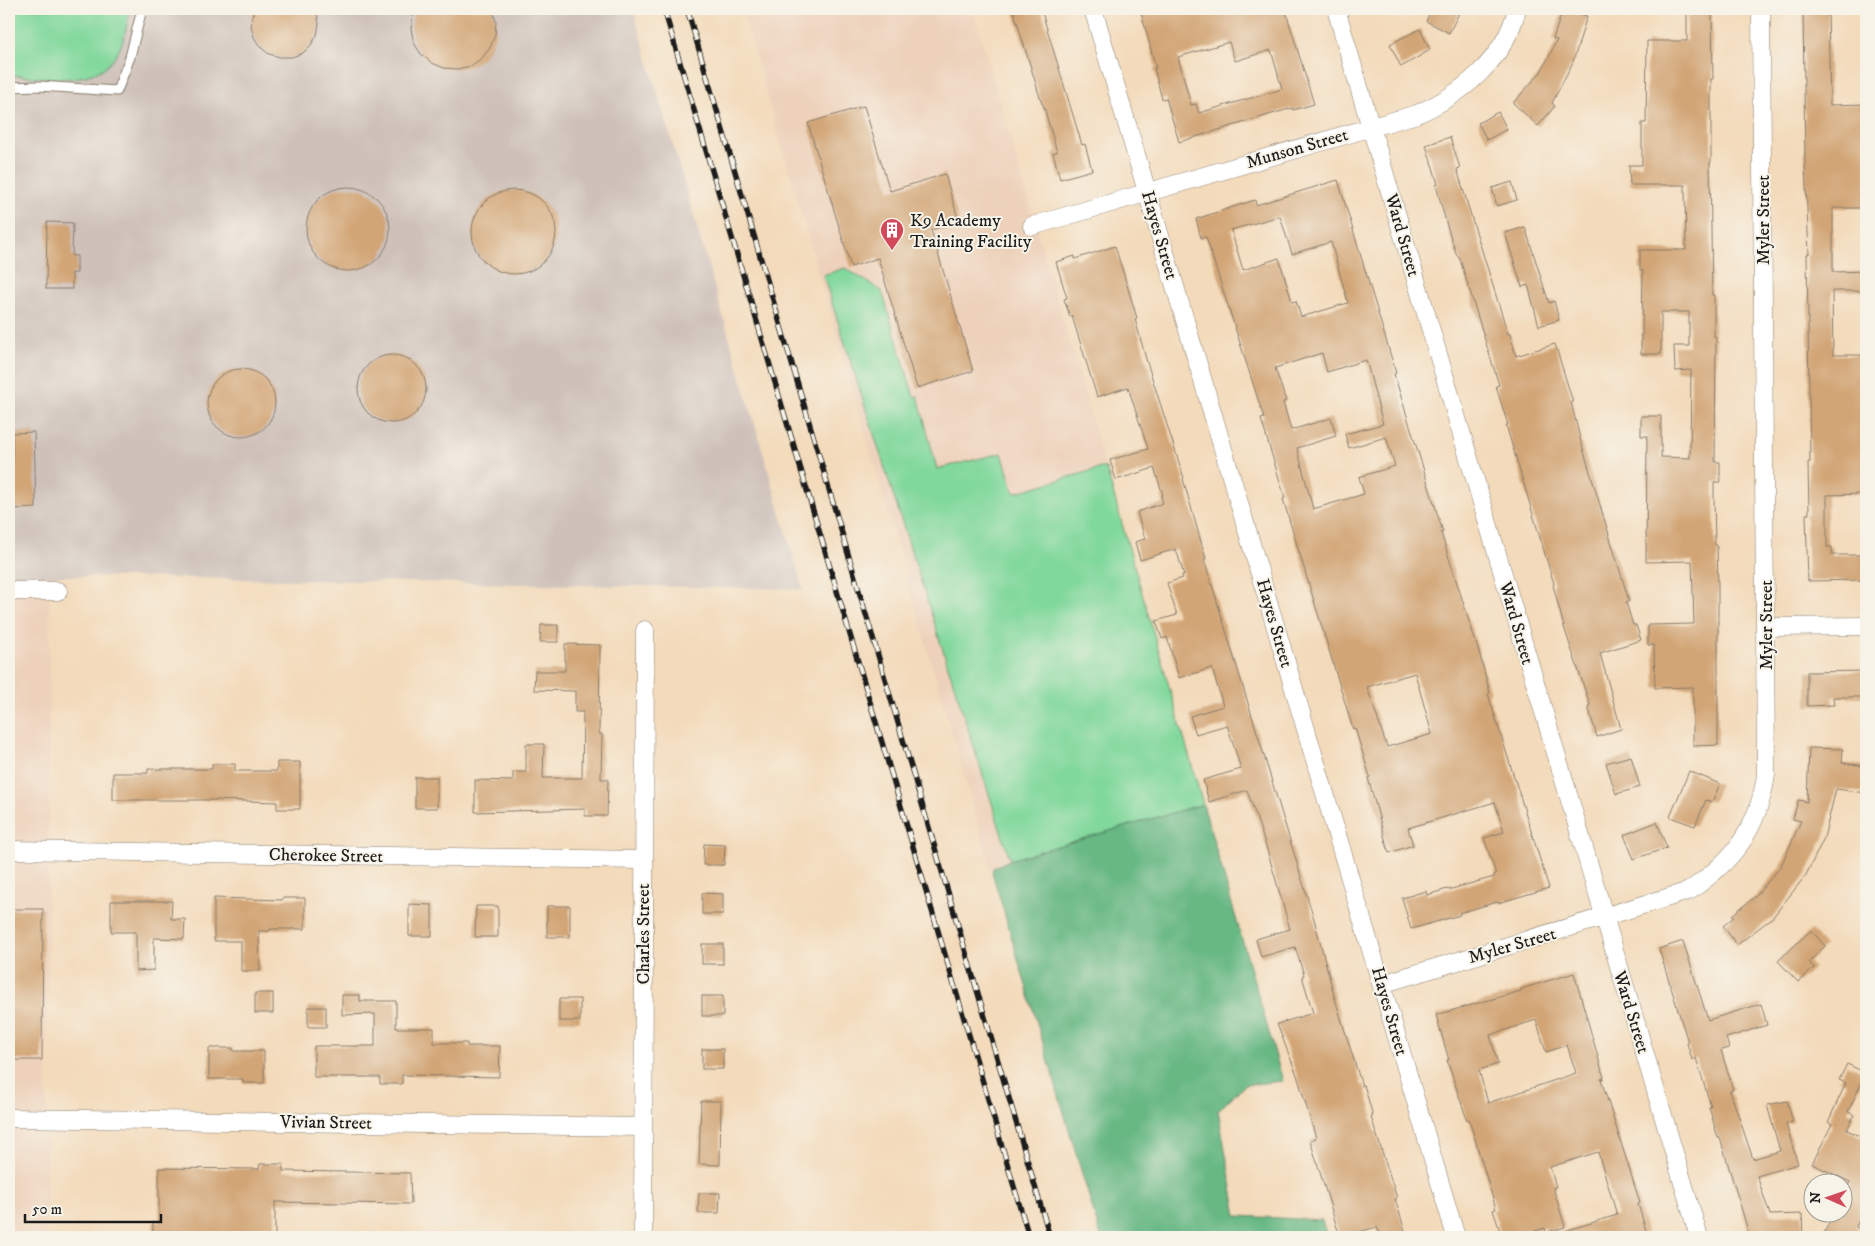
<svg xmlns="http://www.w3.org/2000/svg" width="1875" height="1246" viewBox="0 0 1875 1246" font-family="'IM FELL DW Pica',serif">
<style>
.built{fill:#edd1ba}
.industrial{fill:#cec1ba}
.green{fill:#81d89c;stroke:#4e7a5c}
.forest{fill:#68b884;stroke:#426a50}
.building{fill:#d2a576;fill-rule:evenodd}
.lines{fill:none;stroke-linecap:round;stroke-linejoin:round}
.service-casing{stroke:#887b6b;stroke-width:11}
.minor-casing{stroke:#887b6b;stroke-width:19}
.service{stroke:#fff;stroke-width:9}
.minor{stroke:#fff;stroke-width:18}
.rail-casing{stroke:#1c1c1c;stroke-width:5.5}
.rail{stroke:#f7f3e8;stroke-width:4;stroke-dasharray:11;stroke-linecap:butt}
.labels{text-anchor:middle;stroke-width:4;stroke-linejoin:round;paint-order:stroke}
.street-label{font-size:18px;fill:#1c1c1c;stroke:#f7f3e8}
.poi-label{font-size:18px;fill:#1c1c1c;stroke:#f7f3e8;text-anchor:start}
</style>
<rect width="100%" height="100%" fill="#f7f3e8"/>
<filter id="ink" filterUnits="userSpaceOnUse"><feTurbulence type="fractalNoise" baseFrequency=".02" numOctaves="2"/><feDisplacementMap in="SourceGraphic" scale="10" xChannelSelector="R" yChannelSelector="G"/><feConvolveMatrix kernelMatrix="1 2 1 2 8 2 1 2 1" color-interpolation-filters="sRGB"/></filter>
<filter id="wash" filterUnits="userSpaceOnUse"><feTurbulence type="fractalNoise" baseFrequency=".0096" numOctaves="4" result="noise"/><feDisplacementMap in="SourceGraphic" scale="20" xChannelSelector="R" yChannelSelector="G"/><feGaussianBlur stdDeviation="1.12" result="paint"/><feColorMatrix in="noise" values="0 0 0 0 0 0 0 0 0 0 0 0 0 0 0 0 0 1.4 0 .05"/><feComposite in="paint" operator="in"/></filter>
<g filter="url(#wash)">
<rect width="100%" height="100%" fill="#f3daba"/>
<!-- built -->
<g class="built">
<polygon points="742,9 973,9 1203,804 992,872"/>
<polygon points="9,575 50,576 46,1237 9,1237"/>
</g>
<!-- industrial -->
<polygon class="industrial" points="9,9 633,9 803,589 9,575"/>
<!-- green -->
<g class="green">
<path d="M 9,9 L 130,9 C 127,22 125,38 119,50 C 100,90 45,77 9,75 Z"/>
<polygon points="845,268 882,291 914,397 918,396 937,469 1002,453 1014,493 1101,468 1106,468 1203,804 1010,860 823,275"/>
</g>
<!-- forest -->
<polygon class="forest" points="1203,804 1283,1081 1245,1085 1218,1110 1237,1216 1322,1220 1327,1237 1101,1237 992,872 994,867 1010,860"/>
<g id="blocks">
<!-- building -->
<g class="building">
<polygon points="255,9 316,9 319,23 317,35 311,45 303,53 292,57 280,57 269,54 260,47 254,37 251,27 252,16"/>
<polygon points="416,9 492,9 496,21 495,35 490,48 482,58 471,66 457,69 444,68 432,63 421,54 414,43 411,29 413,15"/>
<polygon points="1013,9 1041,9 1082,145 1085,144 1092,170 1060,179 1053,153 1057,152 1043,104 1042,104"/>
<path d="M 1140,9 L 1285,9 L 1314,104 L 1293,110 L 1292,108 L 1179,142 L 1166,98 L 1162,99 L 1154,68 L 1156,68 ZM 1229,42 L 1235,61 L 1271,50 L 1282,89 L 1199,113 L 1196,104 L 1191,105 L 1178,57 Z"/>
<polygon points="1432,9 1461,9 1449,33 1426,21"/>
<polygon points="1563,9 1587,16 1573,62 1552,103 1555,106 1538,126 1513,103 1541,72 1557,40 1553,39"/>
<polygon points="1687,9 1712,9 1713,79 1711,79 1711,162 1710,162 1712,295 1714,295 1714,337 1716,337 1715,462 1720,462 1720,482 1714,482 1714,495 1715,545 1717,545 1718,587 1718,745 1693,746 1693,687 1655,688 1654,645 1648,645 1648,625 1694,624 1692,561 1646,562 1647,436 1641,436 1641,416 1661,416 1661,457 1690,458 1691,370 1675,371 1674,346 1689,346 1689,312 1661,312 1661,354 1641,354 1641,334 1642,334 1643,270 1640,270 1640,250 1686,250 1685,185 1630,185 1629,165 1642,165 1642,123 1646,123 1647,41 1687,41"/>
<polygon points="1803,9 1828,9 1830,105 1866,104 1866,208 1833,208 1833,272 1866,271 1866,291 1832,291 1833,355 1866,355 1866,494 1827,495 1827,547 1832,547 1832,555 1866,555 1866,580 1808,581 1806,514 1809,514 1808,462 1810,462 1807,254 1809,254 1805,163"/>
<polygon points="1420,29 1430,50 1401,67 1390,44"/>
<polygon points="864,106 890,191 945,174 959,222 931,230 973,371 917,388 878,258 851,267 808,123"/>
<polygon points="1498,112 1507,129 1487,140 1478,123"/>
<polygon points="1450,137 1460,168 1457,169 1469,209 1508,334 1510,334 1516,356 1555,344 1573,402 1571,402 1581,442 1629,601 1626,602 1633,625 1636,625 1641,640 1600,653 1621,729 1597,737 1588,706 1590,705 1564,627 1553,585 1554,584 1506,425 1508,425 1496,386 1499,385 1459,256 1457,256 1447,226 1436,185 1438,184 1426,145"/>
<path d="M 1338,180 L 1396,373 L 1394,374 L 1406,413 L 1443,532 L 1441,533 L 1479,652 L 1490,693 L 1488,694 L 1549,888 L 1498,903 L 1497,902 L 1459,913 L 1460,915 L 1411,929 L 1402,898 L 1426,891 L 1427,895 L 1447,889 L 1448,890 L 1494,877 L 1494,875 L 1496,874 L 1484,838 L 1504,832 L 1495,802 L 1408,828 L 1413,845 L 1389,853 L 1368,778 L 1370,777 L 1355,728 L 1353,729 L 1283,499 L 1285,498 L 1261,419 L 1264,418 L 1206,237 L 1201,238 L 1196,219 L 1255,200 L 1256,205 ZM 1280,216 L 1292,254 L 1331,242 L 1348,303 L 1301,317 L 1296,301 L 1292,302 L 1279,258 L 1243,270 L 1231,230 ZM 1322,353 L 1327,372 L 1366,360 L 1383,424 L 1345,434 L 1349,448 L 1386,437 L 1395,466 L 1359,477 L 1364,494 L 1313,509 L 1297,448 L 1336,436 L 1331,418 L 1291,430 L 1283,402 L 1286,401 L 1275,368 ZM 1415,673 L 1432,734 L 1387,747 L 1367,687 Z"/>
<polygon points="1512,182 1517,200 1497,206 1492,188"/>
<circle cx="348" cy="229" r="42"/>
<circle cx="514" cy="232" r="42"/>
<polygon points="47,222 73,223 72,256 77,256 77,273 72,273 72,289 46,289"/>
<polygon points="1525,227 1549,303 1554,301 1559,320 1539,326 1528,285 1522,287 1505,233"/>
<polygon points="1115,246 1137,318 1135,319 1146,359 1184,478 1183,479 1206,559 1204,559 1314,919 1335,999 1362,1086 1364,1085 1373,1116 1371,1117 1397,1198 1395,1199 1407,1237 1380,1237 1377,1227 1340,1237 1310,1140 1316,1138 1297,1075 1277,1024 1313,1013 1302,976 1304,975 1295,947 1261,957 1256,939 1290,929 1266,846 1247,790 1209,802 1203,780 1241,769 1227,725 1196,734 1190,716 1223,706 1220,695 1212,668 1179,678 1167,637 1162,639 1156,621 1177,615 1167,583 1183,578 1182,575 1184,575 1176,549 1140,560 1135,542 1145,539 1137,512 1163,503 1161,496 1163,495 1154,468 1116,480 1110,460 1148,449 1128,387 1097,397 1072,316 1070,317 1064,299 1067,298 1056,262 1075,256 1075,259"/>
<circle cx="392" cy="389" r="34"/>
<circle cx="241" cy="403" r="34"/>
<polygon points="34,432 36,508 10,509 9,465 13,465 12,433"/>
<polygon points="541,625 558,625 558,642 540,642"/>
<polygon points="565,644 600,645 599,734 602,734 601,779 608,779 607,816 585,816 585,809 475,812 475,780 513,781 513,772 526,772 526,744 544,744 543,778 582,778 583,712 575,712 575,691 534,690 535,671 565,671"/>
<polygon points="1866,671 1866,697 1833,697 1834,705 1807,706 1807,672"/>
<polygon points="1809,748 1843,749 1842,763 1866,766 1866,793 1836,789 1824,838 1806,875 1772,918 1737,945 1723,926 1734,917 1732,915 1756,896 1781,866 1801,821 1793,819 1798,800 1807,802"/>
<polygon points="1631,756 1640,787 1616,794 1606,763"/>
<polygon points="277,762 300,762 300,809 277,809 277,802 212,800 113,800 113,773 148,773 148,769 212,769 212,764 235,764 235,771 277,771"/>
<polygon points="1689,771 1720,784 1712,802 1706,800 1695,826 1670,817"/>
<rect x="415" y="777" width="22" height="31"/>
<polygon points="1657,822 1667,848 1634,859 1624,835"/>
<polygon points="704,844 725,845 724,865 703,865"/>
<polygon points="702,893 723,894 723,914 702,914"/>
<polygon points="214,898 282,900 282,898 305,898 305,929 270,929 270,931 259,931 260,971 241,971 241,941 214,941"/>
<polygon points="111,901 172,901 171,919 185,919 184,939 154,938 154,970 136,971 136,932 111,932"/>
<polygon points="409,904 432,905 432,936 409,936"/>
<polygon points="476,906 498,906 498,937 475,937"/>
<rect x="547" y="906" width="23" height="31"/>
<polygon points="9,909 43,909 42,1060 9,1060"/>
<polygon points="1811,930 1825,946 1809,962 1814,968 1798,982 1778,961"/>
<polygon points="1683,941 1708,1020 1761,1004 1767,1025 1726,1038 1729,1048 1721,1050 1733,1090 1730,1091 1753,1159 1780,1151 1767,1105 1787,1101 1793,1122 1786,1124 1798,1164 1757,1176 1770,1215 1802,1214 1803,1236 1750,1237 1720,1138 1718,1138 1709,1107 1711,1107 1696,1058 1692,1060 1687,1043 1688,1042 1659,949"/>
<rect x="702" y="944" width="21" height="20"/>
<path d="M 1574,973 L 1604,1078 L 1601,1079 L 1640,1203 L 1638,1204 L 1648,1237 L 1556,1237 L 1555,1234 L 1617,1215 L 1598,1152 L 1550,1167 L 1556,1187 L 1553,1187 L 1565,1227 L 1546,1233 L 1545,1228 L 1515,1237 L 1502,1237 L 1493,1210 L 1496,1209 L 1469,1119 L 1467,1120 L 1447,1060 L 1449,1060 L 1436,1015 L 1521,991 L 1521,989 ZM 1536,1020 L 1546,1052 L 1567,1045 L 1576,1073 L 1488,1103 L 1479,1070 L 1498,1064 L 1490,1035 Z"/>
<rect x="255" y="993" width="18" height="20"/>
<polygon points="342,995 360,995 360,1001 396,1001 396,1028 434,1028 434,1043 467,1043 467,1046 500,1046 499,1077 402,1075 402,1084 380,1084 380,1077 314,1077 314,1046 375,1046 375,1014 342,1015"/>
<rect x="702" y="996" width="21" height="20"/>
<rect x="559" y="999" width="21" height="22"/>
<rect x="308" y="1007" width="18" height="20"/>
<polygon points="209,1048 233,1048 233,1051 264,1051 264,1083 243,1083 243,1079 209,1079"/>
<rect x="702" y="1049" width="21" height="20"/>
<polygon points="1847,1064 1866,1073 1848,1112 1854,1115 1847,1130 1866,1139 1866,1205 1856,1227 1866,1232 1866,1237 1825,1237 1826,1235 1823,1235 1833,1215 1842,1214 1842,1199 1850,1182 1812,1164 1832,1124 1828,1122 1846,1083 1839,1080"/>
<polygon points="701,1101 721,1101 720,1165 699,1164"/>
<polygon points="260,1164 283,1164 283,1171 410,1173 411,1204 275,1202 275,1237 153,1237 153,1222 159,1222 159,1168 259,1169"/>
<polygon points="699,1193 720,1193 719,1213 698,1213"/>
</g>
</g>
</g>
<g filter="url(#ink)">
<use href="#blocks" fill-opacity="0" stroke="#887b6b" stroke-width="1"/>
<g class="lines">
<!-- service casing -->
<g class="service-casing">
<polyline id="service" points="9,87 39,86 117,91 130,57 142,9"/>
</g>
<!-- minor casing -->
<g class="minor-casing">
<g id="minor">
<polyline points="1093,9 1456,1237"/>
<polyline points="1336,9 1699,1237"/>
<path d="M 1032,226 L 1417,114 C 1463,94 1505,59 1517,9"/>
<polyline points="9,591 58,591"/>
<polyline points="1766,627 1866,626"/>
<polyline points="9,850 643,860"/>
<path d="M 1382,984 L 1689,891 C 1733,861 1758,830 1766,775 L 1761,9"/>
<polyline points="9,1118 643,1127"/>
<polyline points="643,1237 645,630"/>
</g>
</g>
<!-- service -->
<use href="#service" class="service"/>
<!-- minor -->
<use href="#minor" class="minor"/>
<!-- rail casing -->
<g class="rail-casing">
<g id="rail">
<polyline points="664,9 1029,1237"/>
<polyline points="687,9 1050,1237"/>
</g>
</g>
<!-- rail -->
<use href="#rail" class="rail"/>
</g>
</g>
<!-- icons -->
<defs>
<g id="building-pin" transform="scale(1.25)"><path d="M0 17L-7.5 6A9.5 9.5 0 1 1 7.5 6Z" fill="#d1495b" stroke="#f7f3e8"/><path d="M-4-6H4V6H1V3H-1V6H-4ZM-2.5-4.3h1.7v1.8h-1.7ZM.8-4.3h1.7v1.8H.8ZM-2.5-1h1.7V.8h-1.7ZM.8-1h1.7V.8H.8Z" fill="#fff"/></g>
</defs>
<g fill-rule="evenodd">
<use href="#building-pin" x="892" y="230"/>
</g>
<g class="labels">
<!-- street labels -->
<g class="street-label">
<text transform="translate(1297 148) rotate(-16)" y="6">Munson Street</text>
<text transform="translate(1763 220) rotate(-90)" y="6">Myler Street</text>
<text transform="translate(1160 235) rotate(74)" y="6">Hayes Street</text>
<text transform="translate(1403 235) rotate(74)" y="6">Ward Street</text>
<text transform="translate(1275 623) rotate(74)" y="6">Hayes Street</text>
<text transform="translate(1517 623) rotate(74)" y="6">Ward Street</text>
<text transform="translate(1766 625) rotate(-90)" y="6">Myler Street</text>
<text transform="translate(326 855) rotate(1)" y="6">Cherokee Street</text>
<text transform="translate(643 934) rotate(-90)" y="6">Charles Street</text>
<text transform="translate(1512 945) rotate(-16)" y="6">Myler Street</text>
<text transform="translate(1390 1011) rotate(74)" y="6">Hayes Street</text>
<text transform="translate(1632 1012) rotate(73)" y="6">Ward Street</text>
<text transform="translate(326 1122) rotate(1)" y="6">Vivian Street</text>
</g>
<!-- poi labels -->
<g class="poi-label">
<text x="910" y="226">K9 Academy<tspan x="910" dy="21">Training Facility</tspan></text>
</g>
</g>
<!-- margin -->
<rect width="1875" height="1246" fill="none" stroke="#f7f3e8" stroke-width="30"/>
<!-- north arrow -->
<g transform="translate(1828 1198) rotate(272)"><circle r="24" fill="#f7f3e8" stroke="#9f9d96"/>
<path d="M0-4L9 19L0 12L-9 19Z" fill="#d1495b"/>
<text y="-8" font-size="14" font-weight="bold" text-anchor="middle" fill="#1c1c1c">N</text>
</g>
<!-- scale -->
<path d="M25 1214v8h136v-8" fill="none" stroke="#1c1c1c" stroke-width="2.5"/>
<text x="32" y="1214" font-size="15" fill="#1c1c1c" stroke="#f7f3e8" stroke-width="4" paint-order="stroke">50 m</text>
</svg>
